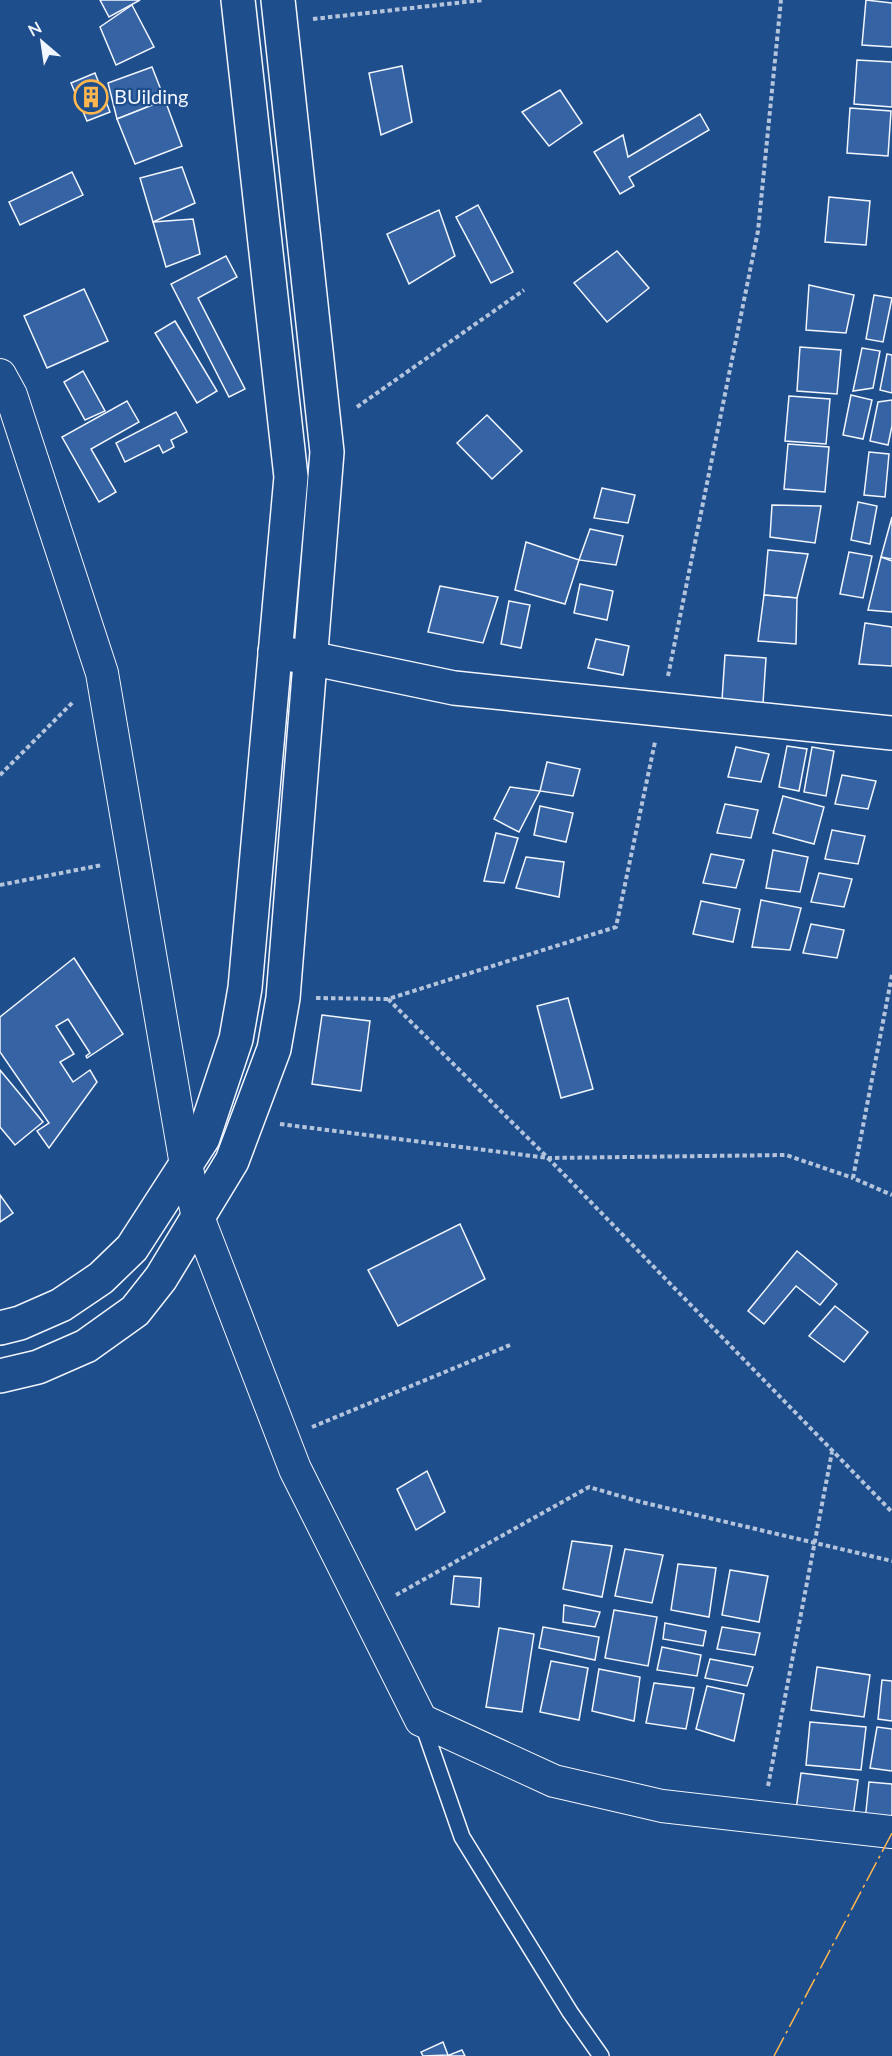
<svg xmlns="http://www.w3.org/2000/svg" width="892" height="2056" viewBox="0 0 892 2056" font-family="Lato,sans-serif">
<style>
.building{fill:#3563a3;stroke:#f2f6ff;stroke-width:1.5}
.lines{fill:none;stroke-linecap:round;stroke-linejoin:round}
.service-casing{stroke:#f2f6ff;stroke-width:18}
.minor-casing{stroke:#f2f6ff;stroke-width:34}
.tertiary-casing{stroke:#f2f6ff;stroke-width:36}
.secondary-casing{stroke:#f2f6ff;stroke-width:36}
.path{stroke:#b3c4dc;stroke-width:4;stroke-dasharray:4.5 3;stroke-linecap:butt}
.service{stroke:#1f4e8c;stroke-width:15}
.minor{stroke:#1f4e8c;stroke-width:32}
.tertiary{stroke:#1f4e8c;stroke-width:33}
.secondary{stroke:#1f4e8c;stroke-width:33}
.power{stroke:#ffb74d;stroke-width:1.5;stroke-dasharray:21 4.5 3 4.5;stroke-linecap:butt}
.labels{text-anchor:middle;stroke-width:4.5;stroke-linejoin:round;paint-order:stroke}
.poi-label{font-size:20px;fill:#f2f6ff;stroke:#1f4e8c;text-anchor:start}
</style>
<rect width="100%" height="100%" fill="#1f4e8c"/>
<!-- building -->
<g class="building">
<polygon points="100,0 140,0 109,17"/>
<polygon points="866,0 892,3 892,47 862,45"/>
<polygon points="132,5 154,47 116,65 100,27"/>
<polygon points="857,60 892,62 892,107 854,104"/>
<polygon points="402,66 412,122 381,135 369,73"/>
<polygon points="152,67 165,100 117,119 108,83"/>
<polygon points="95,73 110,112 87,121 71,83"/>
<polygon points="560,90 582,123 549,146 522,112"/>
<polygon points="165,100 182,146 135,164 117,119"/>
<polygon points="850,108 891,111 888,156 847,153"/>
<polygon points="700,114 709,130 629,177 634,186 620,194 594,152 623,135 628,157"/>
<polygon points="182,167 195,203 153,222 140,178"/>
<polygon points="72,172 83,195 20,225 9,202"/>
<polygon points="829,197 870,201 866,245 825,242"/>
<polygon points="478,205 513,272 491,283 456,217"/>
<polygon points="439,210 455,256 409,284 387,234"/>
<polygon points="193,219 200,254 166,267 153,222"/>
<polygon points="617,251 649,288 607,322 574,283"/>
<polygon points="226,256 237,277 198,298 245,389 229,397 171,284"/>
<polygon points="809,285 854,295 846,333 806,330"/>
<polygon points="84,289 108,341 47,368 24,316"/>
<polygon points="874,295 892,298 883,342 866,339"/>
<polygon points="175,321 217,391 197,403 155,333"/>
<polygon points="800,347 841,350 837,394 797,391"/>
<polygon points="862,348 880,351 873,388 853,391"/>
<polygon points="887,354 892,355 892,393 880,390"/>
<polygon points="83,371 105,411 85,420 64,382"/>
<polygon points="851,395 872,400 863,439 843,435"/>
<polygon points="789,396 830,399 826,444 785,441"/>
<polygon points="892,400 892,426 888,445 870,441 878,402"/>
<polygon points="127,401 139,422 91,449 116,492 99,502 62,437"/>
<polygon points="176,412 187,432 171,440 174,447 163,453 159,445 125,462 116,443"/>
<polygon points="487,415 522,451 492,479 457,443"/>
<polygon points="788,444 829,447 825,492 784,489"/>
<polygon points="869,452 889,454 885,497 864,495"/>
<polygon points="602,488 635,495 628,523 594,518"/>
<polygon points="858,502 877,506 870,544 851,540"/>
<polygon points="772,505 821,506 815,543 770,537"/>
<polygon points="892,517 892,559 881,557"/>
<polygon points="590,529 623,536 616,565 579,560"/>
<polygon points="526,542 579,560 565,604 515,590"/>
<polygon points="768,550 808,554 797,598 764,595"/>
<polygon points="849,552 872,556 863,598 840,594"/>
<polygon points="881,557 892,561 892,612 868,610"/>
<polygon points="580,584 613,591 607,620 574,613"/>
<polygon points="440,586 498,597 483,643 428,632"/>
<polygon points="764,595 797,598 796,644 758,641"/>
<polygon points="509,601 530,605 521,648 501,644"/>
<polygon points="865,623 892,627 892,666 859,664"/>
<polygon points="596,639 629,646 623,675 588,668"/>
<polygon points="725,655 766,658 763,703 722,700"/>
<polygon points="787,746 807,749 799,791 779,787"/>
<polygon points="736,747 769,754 761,782 728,777"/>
<polygon points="812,747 834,751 826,796 804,792"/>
<polygon points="547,762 580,769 573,796 540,791"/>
<polygon points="842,775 876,781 868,809 835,804"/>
<polygon points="510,787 540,791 519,832 494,819"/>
<polygon points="783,796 824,807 814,844 773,833"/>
<polygon points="725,804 758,810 751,838 717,833"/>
<polygon points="540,806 573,813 566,842 534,835"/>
<polygon points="832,830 865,836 858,864 825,859"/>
<polygon points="496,833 518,838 504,883 484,881"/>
<polygon points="773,850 808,857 800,892 766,888"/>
<polygon points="711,854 744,860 736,888 703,883"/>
<polygon points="526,857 564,862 559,897 516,888"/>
<polygon points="819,873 852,879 844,907 811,902"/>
<polygon points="761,900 801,908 790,950 752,947"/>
<polygon points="701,901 740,909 733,942 693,934"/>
<polygon points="811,924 844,930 837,958 803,953"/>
<polygon points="74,958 123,1034 87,1058 86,1056 90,1053 68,1019 56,1026 74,1054 60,1062 73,1082 90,1070 97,1082 49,1148 37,1131 49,1123 0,1052 0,1017"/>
<polygon points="568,998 593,1089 561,1098 537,1006"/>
<polygon points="322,1015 370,1021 361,1091 312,1084"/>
<polygon points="0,1070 43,1122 15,1145 0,1127"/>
<polygon points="0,1195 13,1213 0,1222"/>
<polygon points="460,1224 485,1279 398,1326 368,1270"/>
<polygon points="797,1251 837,1284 820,1305 796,1286 764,1324 748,1311"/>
<polygon points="835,1306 868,1332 844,1362 809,1336"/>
<polygon points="427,1471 445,1512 416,1530 397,1489"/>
<polygon points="572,1541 612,1546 602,1597 563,1589"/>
<polygon points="625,1549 663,1555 652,1603 615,1596"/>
<polygon points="678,1564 716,1568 709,1617 671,1610"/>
<polygon points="730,1570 768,1576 759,1622 722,1615"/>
<polygon points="454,1576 481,1578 479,1607 451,1604"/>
<polygon points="564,1605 600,1612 595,1627 563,1622"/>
<polygon points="614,1610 657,1617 648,1666 605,1658"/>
<polygon points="665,1623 706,1631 703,1646 663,1639"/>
<polygon points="543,1627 599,1637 595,1660 539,1648"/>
<polygon points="722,1627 760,1633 755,1655 717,1649"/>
<polygon points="499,1628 534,1634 522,1712 486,1707"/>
<polygon points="662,1647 701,1655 697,1676 657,1670"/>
<polygon points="710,1659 753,1667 747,1686 705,1678"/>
<polygon points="551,1661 588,1668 579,1720 540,1712"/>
<polygon points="817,1667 870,1675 864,1717 811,1710"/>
<polygon points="599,1669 640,1677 634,1721 592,1711"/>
<polygon points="882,1680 892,1681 892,1721 878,1719"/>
<polygon points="654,1683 694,1688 686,1729 646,1723"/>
<polygon points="707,1686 744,1694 734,1741 696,1729"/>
<polygon points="810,1722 866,1727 861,1770 806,1765"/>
<polygon points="877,1727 892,1729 892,1771 870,1768"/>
<polygon points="801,1773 858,1780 853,1817 796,1810"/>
<polygon points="869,1782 892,1784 892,1823 865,1821"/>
<polygon points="443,2042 448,2055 423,2056 421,2052"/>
<polygon points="462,2050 465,2056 447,2056"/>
</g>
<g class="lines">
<!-- service casing -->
<g class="service-casing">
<polyline id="service" points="422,1722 462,1837 570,2012 601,2056"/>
</g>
<!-- minor casing -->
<g class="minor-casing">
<polyline id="minor" points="0,375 11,395 102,673 186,1165 198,1217 295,1469 421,1720 554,1781 662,1806 892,1832"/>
</g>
<!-- tertiary casing -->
<g class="tertiary-casing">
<polyline id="tertiary" points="275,652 310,658 454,688 892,733"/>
</g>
<!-- secondary casing -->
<g class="secondary-casing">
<g id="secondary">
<polyline points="0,1328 20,1323 61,1305 101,1278 132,1248 203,1138 236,1039 245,988 291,477 238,0"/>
<polyline points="0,1376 38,1367 86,1346 135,1311 161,1278 232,1161 274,1049 283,998 327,452 278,0"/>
</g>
</g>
<!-- path -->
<g class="path">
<polyline points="313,19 483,0"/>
<polyline points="357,407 524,290"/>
<polyline points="668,676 758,231 781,0"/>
<polyline points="0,775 74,701"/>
<polyline points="0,885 102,865"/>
<polyline points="892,975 853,1178 892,1195"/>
<polyline points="316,998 388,999 616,927 655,742"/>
<polyline points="388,999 548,1158 786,1155 853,1178"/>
<polyline points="280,1124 548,1158 892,1512"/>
<polyline points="312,1427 510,1345"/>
<polyline points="396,1595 589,1487 641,1502 892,1561"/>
<polyline points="768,1786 832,1452"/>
</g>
<!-- service -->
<use href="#service" class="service"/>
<!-- minor -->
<use href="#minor" class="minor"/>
<!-- tertiary -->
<use href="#tertiary" class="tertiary"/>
<!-- secondary -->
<use href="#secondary" class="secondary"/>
<!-- power -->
<polyline class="power" points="774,2056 892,1833"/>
</g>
<!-- icons -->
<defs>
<g id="building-ring" transform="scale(1.725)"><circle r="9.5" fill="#1f4e8c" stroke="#ffb74d" stroke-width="1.5"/><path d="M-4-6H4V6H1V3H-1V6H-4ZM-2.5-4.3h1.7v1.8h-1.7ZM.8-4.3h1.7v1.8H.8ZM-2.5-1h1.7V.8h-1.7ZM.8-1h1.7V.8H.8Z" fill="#ffb74d"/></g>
</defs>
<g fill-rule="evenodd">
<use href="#building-ring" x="91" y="97"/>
</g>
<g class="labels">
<!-- poi labels -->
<g class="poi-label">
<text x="114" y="104">BUilding</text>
</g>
</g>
<!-- north arrow -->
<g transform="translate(42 42) rotate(331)" stroke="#1f4e8c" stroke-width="4.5" paint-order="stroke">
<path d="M0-4.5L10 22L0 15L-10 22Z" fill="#f2f6ff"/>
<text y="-9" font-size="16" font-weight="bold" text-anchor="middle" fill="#f2f6ff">N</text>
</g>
</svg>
